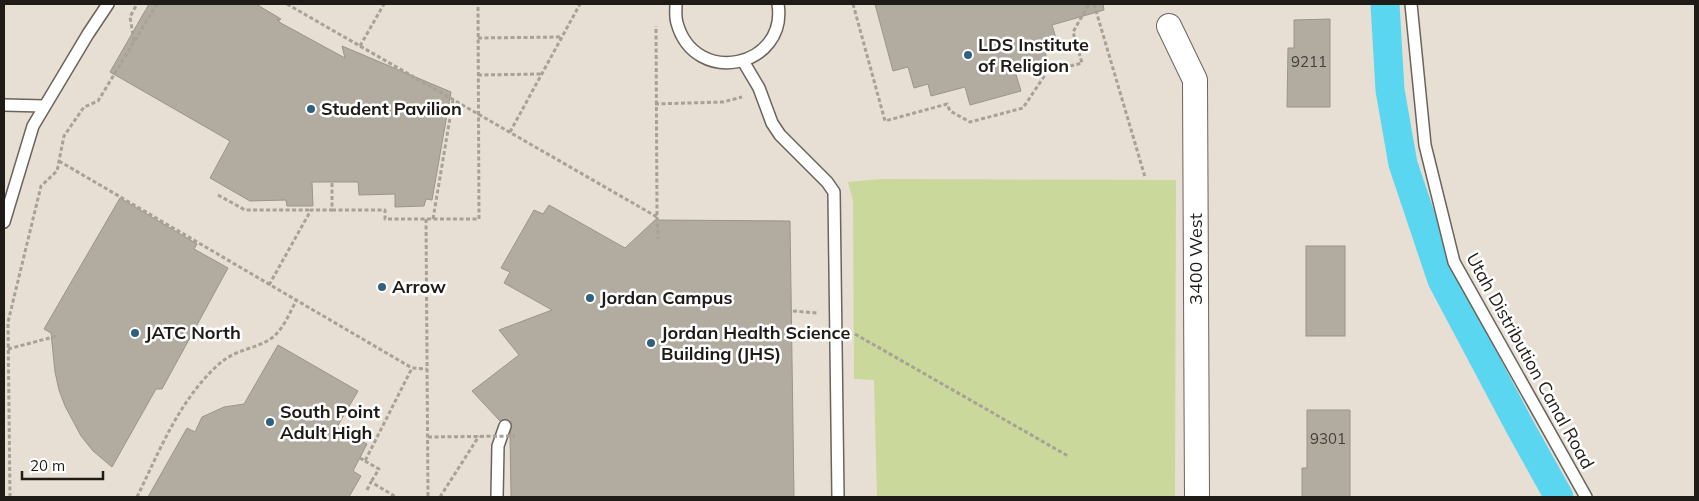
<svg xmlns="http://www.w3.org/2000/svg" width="1699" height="501" viewBox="0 0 1699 501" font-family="Mulish,sans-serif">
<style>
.green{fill:#cbd89b}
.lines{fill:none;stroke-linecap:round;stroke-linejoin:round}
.canal{stroke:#5ad6f0;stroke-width:29}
.building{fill:#b2aba0;stroke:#9b9489}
.lane-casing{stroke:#6b645a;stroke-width:14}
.street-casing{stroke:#6b645a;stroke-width:26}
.path{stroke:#a7a197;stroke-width:3;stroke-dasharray:4 2.5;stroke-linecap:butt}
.lane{stroke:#fff;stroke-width:11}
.street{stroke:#fff;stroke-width:24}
.path-bridge{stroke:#a7a197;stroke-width:3;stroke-dasharray:4 2.5;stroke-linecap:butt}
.poi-dot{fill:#30607f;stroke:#fff;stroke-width:2}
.labels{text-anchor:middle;stroke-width:5;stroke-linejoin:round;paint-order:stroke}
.number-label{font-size:15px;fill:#44403a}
.poi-label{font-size:18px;font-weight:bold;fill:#1f1c18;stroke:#fff;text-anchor:start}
.street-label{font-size:18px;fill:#1f1c18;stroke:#fff}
</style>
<rect width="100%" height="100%" fill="#e7dfd3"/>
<!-- green -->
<polygon class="green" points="881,179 1176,180 1175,497 877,497 874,380 854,379 853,201 848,182"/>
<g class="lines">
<!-- canal -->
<polyline class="canal" points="1385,4 1390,90 1403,164 1442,280 1520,427 1559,497"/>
</g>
<!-- building -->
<g class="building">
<polygon points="149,4 256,4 281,19 277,20 279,20 279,22 345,58 342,46 451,92 432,200 426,199 424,206 395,207 395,194 359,195 358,182 312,182 313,206 287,206 286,200 250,201 210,178 230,141 110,72"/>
<polygon points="875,4 1103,4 1104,10 1052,25 1058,45 1044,49 1048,62 1015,71 1021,91 970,105 965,87 931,96 928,84 914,88 908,67 893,71"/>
<polygon points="1330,19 1330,107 1287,107 1288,48 1294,48 1294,20"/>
<polygon points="120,198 197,244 194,249 228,268 162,389 156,389 112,467 93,451 81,436 65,406 59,390 55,372 51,333 44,329"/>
<polygon points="549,205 625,248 655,220 790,221 794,497 511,497 510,433 512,424 507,419 500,421 472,391 519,355 499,330 552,310 504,283 510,272 501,268 534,210 543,214"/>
<rect x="1306" y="246" width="39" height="90"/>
<polygon points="278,345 358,391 337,427 367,444 353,471 361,476 349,497 148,497 187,428 195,432 202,417 224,407 244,404"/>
<polygon points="1307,410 1350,410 1350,497 1302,497 1302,468 1307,468"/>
</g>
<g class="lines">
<!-- lane casing -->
<g class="lane-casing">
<g id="lane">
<path d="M 676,4 C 676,10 675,17 677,23 C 695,88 788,67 778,4"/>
<polyline points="1411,4 1425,145 1454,262 1586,497"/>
<polyline points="743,61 759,88 772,123 780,135 827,182 834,192 838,497"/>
<polyline points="4,105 44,106"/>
<polyline points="4,222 33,126 88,34 108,4"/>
<polyline points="497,497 498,446 505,426"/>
</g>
</g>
<!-- street casing -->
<g class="street-casing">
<polyline id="street" points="1169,26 1195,80 1197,497"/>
</g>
<!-- path -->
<g class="path">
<polyline points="287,4 657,217 656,26"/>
<polyline points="853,4 885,121 947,104 950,111 970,122 1023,108 1047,72 1082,63 1073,32 1089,4"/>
<polyline points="1094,4 1145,177"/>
<polyline points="478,38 562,37"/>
<polyline points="134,41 130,17 137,4"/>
<polyline points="360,46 384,4"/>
<polyline points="478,75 541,74"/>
<polyline points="655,104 723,102 742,97"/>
<polyline points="510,132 580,4"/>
<polyline points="59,161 412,368"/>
<polyline points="218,195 245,210 311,210"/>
<polyline points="332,210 385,210 385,219 479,219 478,4"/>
<polyline points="657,217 658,239"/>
<polyline points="426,219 428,497"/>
<polyline points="433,219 453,100"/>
<polyline points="269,285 311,210 332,210 332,182"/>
<polyline points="793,311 817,313"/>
<polyline points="855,334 1068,456"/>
<polyline points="8,349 57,336"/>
<polyline points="360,458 365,461 412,368 427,369"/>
<polyline points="365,461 379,469 371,482"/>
<polyline points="367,490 371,482 396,497"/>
<polyline points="10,497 8,322 41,186 57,171 64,136 84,107 98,101 157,4"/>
<path d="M 137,497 C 160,450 179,400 219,364 C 237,348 258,349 273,337 C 284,328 290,312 296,301"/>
<polyline points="440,497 479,436"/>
</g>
<!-- lane -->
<use href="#lane" class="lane"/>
<!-- street -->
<use href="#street" class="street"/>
<!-- path-bridge -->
<polyline class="path-bridge" points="428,437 515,436"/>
</g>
<!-- markers -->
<g class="poi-dot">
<circle cx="968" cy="55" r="5"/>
<circle cx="311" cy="109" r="5"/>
<circle cx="382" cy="287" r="5"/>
<circle cx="590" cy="298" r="5"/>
<circle cx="135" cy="333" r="5"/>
<circle cx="651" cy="343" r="5"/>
<circle cx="270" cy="422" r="5"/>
</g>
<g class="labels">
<!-- number labels -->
<g class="number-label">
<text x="1309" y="67">9211</text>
<text x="1328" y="444">9301</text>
</g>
<!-- poi labels -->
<g class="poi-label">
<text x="978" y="51">LDS Institute<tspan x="978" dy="21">of Religion</tspan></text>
<text x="321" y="115">Student Pavilion</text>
<text x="392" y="293">Arrow</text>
<text x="600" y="304">Jordan Campus</text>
<text x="145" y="339">JATC North</text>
<text x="661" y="339">Jordan Health Science<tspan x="661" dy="21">Building (JHS)</tspan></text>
<text x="280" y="418">South Point<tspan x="280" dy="21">Adult High</tspan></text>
</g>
<!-- street labels -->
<g class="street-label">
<text transform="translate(1196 259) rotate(-90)" y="6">3400 West</text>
<text transform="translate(1530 361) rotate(61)" y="6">Utah Distribution Canal Road</text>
</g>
</g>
<!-- border -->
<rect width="1699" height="501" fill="none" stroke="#1f1c18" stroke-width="10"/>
<!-- scale -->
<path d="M22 471v8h81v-8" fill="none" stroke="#1f1c18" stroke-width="2.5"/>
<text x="30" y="471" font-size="15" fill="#1f1c18" stroke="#ffffff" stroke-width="4" paint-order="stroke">20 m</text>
</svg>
